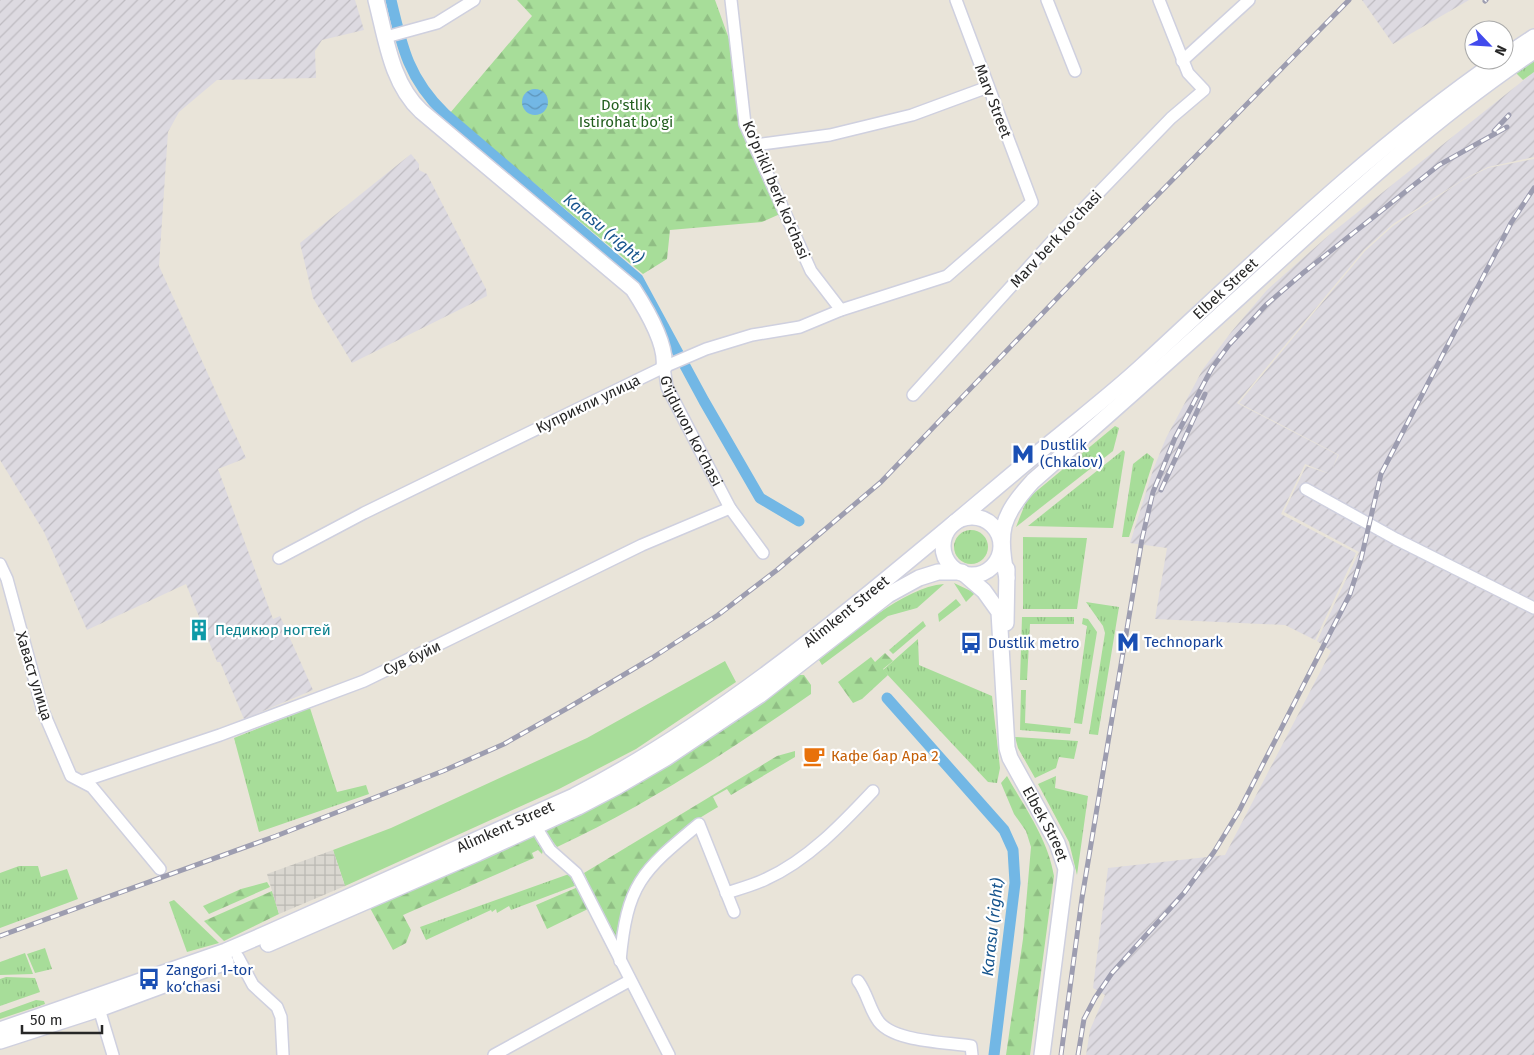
<svg xmlns="http://www.w3.org/2000/svg" width="1534" height="1055" viewBox="0 0 1534 1055" font-family="'Fira Sans',sans-serif">
<style>
.industrial{fill:url(#industrial-furrows)}
.grass{fill:url(#grass-tufts)}
.forest{fill:url(#forest-firs)}
.park{fill:#a7dd99}
.plaza{fill:url(#plaza-grid)}
.water{fill:url(#water-waves)}
.lines{fill:none;stroke-linecap:round;stroke-linejoin:round}
.canal{stroke:#72b7e5;stroke-width:11}
.street-casing{stroke:#cfd0df;stroke-width:14}
.secondary-casing{stroke:#cfd0df;stroke-width:18}
.street{stroke:#fff;stroke-width:11}
.secondary{stroke:#fff;stroke-width:15}
.rail-casing{stroke:#9d9db0;stroke-width:5}
.rail{stroke:#fff;stroke-width:3;stroke-dasharray:9;stroke-linecap:butt}
.labels{text-anchor:middle;stroke-width:4.5;stroke-linejoin:round;paint-order:stroke}
.street-label{font-size:15px;fill:#272727;stroke:#fff}
.park-label{font-size:15px;fill:#225e1e;stroke:#fff}
.transit-label{font-size:15px;fill:#164399;stroke:#fff;text-anchor:start}
.culture-label{font-size:15px;fill:#0d838f;stroke:#fff;text-anchor:start}
.food-label{font-size:15px;fill:#c56008;stroke:#fff;text-anchor:start}
.water-label{font-size:16px;font-style:italic;fill:#16548d;stroke:#fff}
</style>
<defs>
<pattern id="industrial-furrows" width="10" height="10" patternUnits="userSpaceOnUse" patternTransform="scale(1.25)"><rect width="10" height="10" fill="#dddae1"/><path d="M-1 1l2-2M0 10L10 0M9 11l2-2" fill="none" stroke="#bebbc1"/></pattern>
<pattern id="grass-tufts" width="24" height="20" patternUnits="userSpaceOnUse" patternTransform="scale(1.25)"><rect width="24" height="20" fill="#a7dd99"/><path d="M3 7l-1-3M5 7V3M7 7l1-3M15 17l-1-3M17 17v-4M19 17l1-3" fill="none" stroke="#90be84"/></pattern>
<pattern id="forest-firs" width="22" height="20" patternUnits="userSpaceOnUse" patternTransform="scale(1.25)"><rect width="22" height="20" fill="#a7dd99"/><path d="M5 1l3.5 6h-7zM16 11l3.5 6h-7z" fill="#90be84"/></pattern>
<pattern id="plaza-grid" width="8" height="8" patternUnits="userSpaceOnUse" patternTransform="scale(1.25)"><rect width="8" height="8" fill="#dad7d0"/><path d="M0 4h8M4 0v8" fill="none" stroke="#bbb9b3"/></pattern>
<pattern id="water-waves" width="16" height="10" patternUnits="userSpaceOnUse" patternTransform="scale(1.25)"><rect width="16" height="10" fill="#72b7e5"/><path d="M0 5q4-4 8 0t8 0" fill="none" stroke="#5e95ba"/></pattern>
</defs>
<rect width="100%" height="100%" fill="#e9e4d9"/>
<!-- industrial -->
<g class="industrial">
<polygon points="0,0 355,0 364,30 322,40 315,51 316,78 217,80 179,112 168,132 159,266 246,458 218,469 273,619 280,616 313,690 244,719 220,662 217,662 186,584 87,630 44,532 0,460"/>
<polygon points="1362,0 1469,0 1393,44"/>
<polygon points="1534,72 1534,157 1488,167 1464,179 1393,224 1364,250 1237,403 1338,455 1333,467 1339,455 1239,403 1365,251 1393,226 1463,180 1488,168 1534,159 1534,1055 1086,1055 1090,1030 1105,995 1093,988 1108,868 1225,855 1331,651 1317,641 1359,552 1284,512 1306,466 1330,474 1305,464 1281,514 1356,553 1315,640 1285,625 1155,619 1167,548 1130,543 1153,470 1166,438 1203,369 1232,331 1267,290 1329,235"/>
<polygon points="411,154 419,164 419,170 427,174 486,289 487,296 352,363 313,298 300,243"/>
</g>
<!-- grass -->
<g class="grass">
<polygon points="1534,58 1534,72 1523,80 1514,71"/>
<polygon points="1115,426 1119,428 1113,451 1016,527 1027,499"/>
<polygon points="1123,450 1125,452 1113,528 1028,526"/>
<polygon points="1147,453 1154,459 1129,537 1122,537 1133,464"/>
<circle cx="971" cy="547" r="17"/>
<polygon points="1023,537 1087,538 1077,609 1023,609"/>
<polygon points="954,583 975,593 966,602"/>
<path d="M 944,584 L 917,608 L 888,616 L 822,665 L 819,660 C 851,635 903,587 944,584 Z"/>
<polygon points="956,599 961,605 939,622 938,614"/>
<polygon points="1086,602 1119,607 1098,735 1089,734 1105,633 1103,626"/>
<polygon points="1022,617 1074,617 1074,624 1030,624 1027,680 1020,680"/>
<polygon points="1083,618 1088,619 1097,632 1082,724 1074,723 1087,626 1082,624"/>
<polygon points="923,621 926,626 893,654 889,650"/>
<polygon points="918,639 919,665 992,696 1000,768 997,783 988,782 883,670"/>
<polygon points="1021,690 1026,690 1025,723 1071,728 1070,734 1020,730"/>
<polygon points="310,708 337,792 366,785 369,794 259,832 234,738"/>
<polygon points="1015,737 1078,741 1074,759 1059,757 1056,768 1035,778 1018,748"/>
<polygon points="1056,776 1055,788 1088,796 1077,875 1069,842 1038,784"/>
<polygon points="19,866 38,866 41,877 67,869 78,899 0,928 0,873"/>
<polygon points="569,874 577,885 511,910 509,906 497,913 496,909 492,912 491,910 426,940 420,927"/>
<polygon points="174,900 219,943 187,952 169,902"/>
<polygon points="45,948 52,969 35,973 27,954"/>
<polygon points="25,953 33,974 0,975 0,962"/>
<polygon points="6,977 35,978 40,992 0,1006 0,979"/>
<polygon points="36,1000 44,1001 45,1004 0,1019 0,1013"/>
</g>
<!-- forest -->
<g class="forest">
<polygon points="517,0 715,0 729,39 743,127 780,214 762,222 670,230 667,259 643,274 450,113 532,16"/>
<polygon points="885,653 893,661 883,669 888,675 862,699 853,703 838,682 871,657 875,662"/>
<path d="M 798,675 L 804,675 L 811,685 L 811,694 C 729,751 647,805 557,847 L 544,830 C 635,790 719,736 798,675 Z"/>
<path d="M 795,751 L 795,757 L 731,795 L 727,789 L 713,797 L 718,807 C 663,838 623,879 615,944 L 584,873 L 777,756 Z"/>
<path d="M 1007,776 C 1025,808 1048,839 1054,876 L 1030,1055 L 1006,1055 L 1023,939 L 1031,847 L 1026,831 L 1014,814 L 1001,783 Z"/>
<polygon points="536,835 543,850 542,854 538,850 532,853 534,858 403,915 411,930 406,943 393,950 370,908"/>
<polygon points="267,882 270,887 209,914 203,906 241,889"/>
<polygon points="578,887 588,909 547,929 536,905"/>
<polygon points="272,891 279,914 224,941 204,921"/>
</g>
<!-- park -->
<polygon class="park" points="725,661 736,682 636,749 559,789 345,886 333,850 391,828 587,738"/>
<!-- plaza -->
<polygon class="plaza" points="333,850 345,886 279,914 267,874"/>
<!-- water -->
<circle class="water" cx="535" cy="102" r="13"/>
<g class="lines">
<!-- canal -->
<g class="canal">
<path d="M 391,0 C 402,48 409,79 445,114 L 638,279 L 704,401 L 760,498 L 799,521"/>
<polyline points="887,698 1004,830 1013,850 1015,883 994,1055"/>
</g>
<!-- street casing -->
<g class="street-casing">
<g id="street">
<polyline points="731,0 745,124 811,271 841,310"/>
<polyline points="1047,0 1075,71"/>
<polyline points="386,37 437,23 474,0"/>
<polyline points="1182,61 1249,0"/>
<polyline points="755,145 830,135 912,115 988,87"/>
<path id="s1" d="M 664,367 L 667,387 L 730,508 L 763,553"/>
<polyline points="913,395 1055,238 1171,118 1204,90 1188,73 1159,0"/>
<polyline points="1306,489 1396,539 1534,608"/>
<polyline points="279,558 364,513 664,367 706,349 752,335 800,327 841,310 947,276 1032,202 956,0"/>
<polyline points="0,564 7,579 43,711 71,776 92,787 160,869"/>
<polyline points="83,781 220,735 364,681 642,545 730,508"/>
<polyline points="536,827 550,850 576,873 669,1055"/>
<path d="M 726,893 C 739,889 754,885 766,879 C 808,860 842,824 873,791"/>
<polyline points="238,957 253,985 277,1007 281,1017 283,1055"/>
<path d="M 620,961 C 627,884 641,872 699,824 L 734,912"/>
<path d="M 858,981 C 867,993 869,1007 877,1019 C 890,1042 946,1042 971,1046 L 972,1055"/>
<polyline points="97,1002 113,1055"/>
<polyline points="494,1055 629,981"/>
</g>
</g>
<!-- secondary casing -->
<g class="secondary-casing">
<g id="secondary">
<path d="M 376,0 C 386,38 391,83 421,111 L 633,289 C 646,309 667,344 664,367"/>
<polyline points="1504,57 1534,37"/>
<circle cx="972" cy="546" r="29"/>
<path d="M 1007,578 C 997,532 1001,516 1033,481 C 1112,412 1190,343 1267,272 C 1352,194 1438,115 1534,51"/>
<polyline points="1006,623 1007,569"/>
<path id="s2" d="M 268,944 L 478,853 L 578,807 L 618,786 L 666,758 L 760,695 L 888,595 L 919,578 L 938,572 L 962,572 L 984,591 L 999,612 L 1007,748 L 1010,758 L 1057,843 L 1066,869 L 1042,1055"/>
<path id="s3" d="M 0,1030 L 226,951 L 270,932 L 574,796 C 711,725 823,632 941,534 C 981,501 1020,467 1060,435 C 1088,412 1116,390 1142,366 C 1257,260 1370,149 1499,60"/>
<polyline points="0,1041 99,1009 226,962"/>
</g>
</g>
<!-- street -->
<use href="#street" class="street"/>
<!-- secondary -->
<use href="#secondary" class="secondary"/>
<!-- rail casing -->
<g class="rail-casing">
<g id="rail">
<polyline points="1485,1 1486,0"/>
<polyline points="1494,131 1509,115"/>
<polyline points="1161,490 1205,394"/>
<polyline points="0,936 276,836 443,771 504,744 566,709 652,658 718,615 777,570 881,482 1085,269 1349,0"/>
<polyline points="1061,1055 1082,898 1142,539 1153,492 1175,438 1212,368 1229,345 1266,305 1303,273 1439,165 1507,127"/>
<polyline points="1078,1055 1084,1019 1095,998 1112,973 1184,893 1214,852 1239,811 1350,594 1361,559 1381,474 1511,223 1534,188"/>
</g>
</g>
<!-- rail -->
<use href="#rail" class="rail"/>
</g>
<!-- icons -->
<defs>
<g id="metro-bare" transform="scale(1.725)"><path d="M-5.5 5V-5H-3L0 0L3-5H5.5V5H3V-.5L0 4L-3-.5V5Z" fill="#1a4fb4" stroke="#fff" stroke-width="2.5" paint-order="stroke"/></g>
<g id="building-bare" transform="scale(1.725)"><path d="M-4-6H4V6H1V3H-1V6H-4ZM-2.5-4.3h1.7v1.8h-1.7ZM.8-4.3h1.7v1.8H.8ZM-2.5-1h1.7V.8h-1.7ZM.8-1h1.7V.8H.8Z" fill="#0f9aa8" stroke="#fff" stroke-width="2.5" paint-order="stroke"/></g>
<g id="bus-bare" transform="scale(1.725)"><path d="M-5-6H5V4H4V6H2V4H-2V6H-4V4H-5ZM-3.5-4V0h7V-4ZM-3.5 1.2v1.5H-2V1.2ZM2 1.2v1.5H3.5V1.2Z" fill="#1a4fb4" stroke="#fff" stroke-width="2.5" paint-order="stroke"/></g>
<g id="cafe-bare" transform="scale(1.725)"><path d="M-5.5-4.5H6V0H3Q3 3.5 0 3.5H-2.5Q-5.5 3.5-5.5 0ZM3-3.2v2h1.7v-2ZM-6 4.5H4V6H-6Z" fill="#e8710a" stroke="#fff" stroke-width="2.5" paint-order="stroke"/></g>
</defs>
<g fill-rule="evenodd">
<use href="#metro-bare" x="1023" y="454"/>
<use href="#building-bare" x="199" y="630"/>
<use href="#metro-bare" x="1128" y="642"/>
<use href="#bus-bare" x="971" y="643"/>
<use href="#cafe-bare" x="814" y="756"/>
<use href="#bus-bare" x="149" y="979"/>
</g>
<g class="labels">
<!-- street labels -->
<g class="street-label">
<text transform="translate(993 101) rotate(69)" y="5">Marv Street</text>
<text transform="translate(776 190) rotate(67)" y="5">Ko'prikli berk ko'chasi</text>
<text transform="translate(1056 239) rotate(-47)" y="5">Marv berk ko'chasi</text>
<text dy="5" stroke="none"><textPath href="#s3" startOffset="1448">Elbek Street</textPath></text>
<text transform="translate(588 404) rotate(-26)" y="5">Куприкли улица</text>
<text dy="5" stroke="none"><textPath href="#s1" startOffset="70">G'ijduvon ko'chasi</textPath></text>
<text dy="5" stroke="none"><textPath href="#s3" startOffset="950">Alimkent Street</textPath></text>
<text transform="translate(412 658) rotate(-25)" y="5">Сув буйи</text>
<text transform="translate(34 676) rotate(73)" y="5">Хаваст улица</text>
<text dy="5" stroke="none"><textPath href="#s2" startOffset="1071">Elbek Street</textPath></text>
<text dy="5" stroke="none"><textPath href="#s3" startOffset="545">Alimkent Street</textPath></text>
</g>
<!-- park labels -->
<g class="park-label">
<text x="626" y="110">Do'stlik<tspan x="626" dy="17">Istirohat bo'gi</tspan></text>
</g>
<!-- transit labels -->
<g class="transit-label">
<text x="1040" y="450">Dustlik<tspan x="1040" dy="17">(Chkalov)</tspan></text>
<text x="1144" y="647">Technopark</text>
<text x="988" y="648">Dustlik metro</text>
<text x="166" y="975">Zangori 1-tor<tspan x="166" dy="17">ko‘chasi</tspan></text>
</g>
<!-- culture labels -->
<g class="culture-label">
<text x="215" y="635">Педикюр ногтей</text>
</g>
<!-- food labels -->
<g class="food-label">
<text x="831" y="761">Кафе бар Ара 2</text>
</g>
<!-- water labels -->
<g class="water-label">
<text transform="translate(604 228) rotate(40)" y="6">Karasu (right)</text>
<text transform="translate(992 927) rotate(-84)" y="6">Karasu (right)</text>
</g>
</g>
<!-- north arrow -->
<g transform="translate(1489 45) rotate(115)"><circle r="24" fill="#ffffff" stroke="#a9a9a9"/>
<path d="M0-4L9 19L0 12L-9 19Z" fill="#424bed"/>
<text y="-8" font-size="14" font-weight="bold" text-anchor="middle" fill="#272727">N</text>
</g>
<!-- scale -->
<path d="M22 1025v8h80v-8" fill="none" stroke="#272727" stroke-width="2.5"/>
<text x="30" y="1025" font-size="15" fill="#272727" stroke="#ffffff" stroke-width="4" paint-order="stroke">50 m</text>
</svg>
